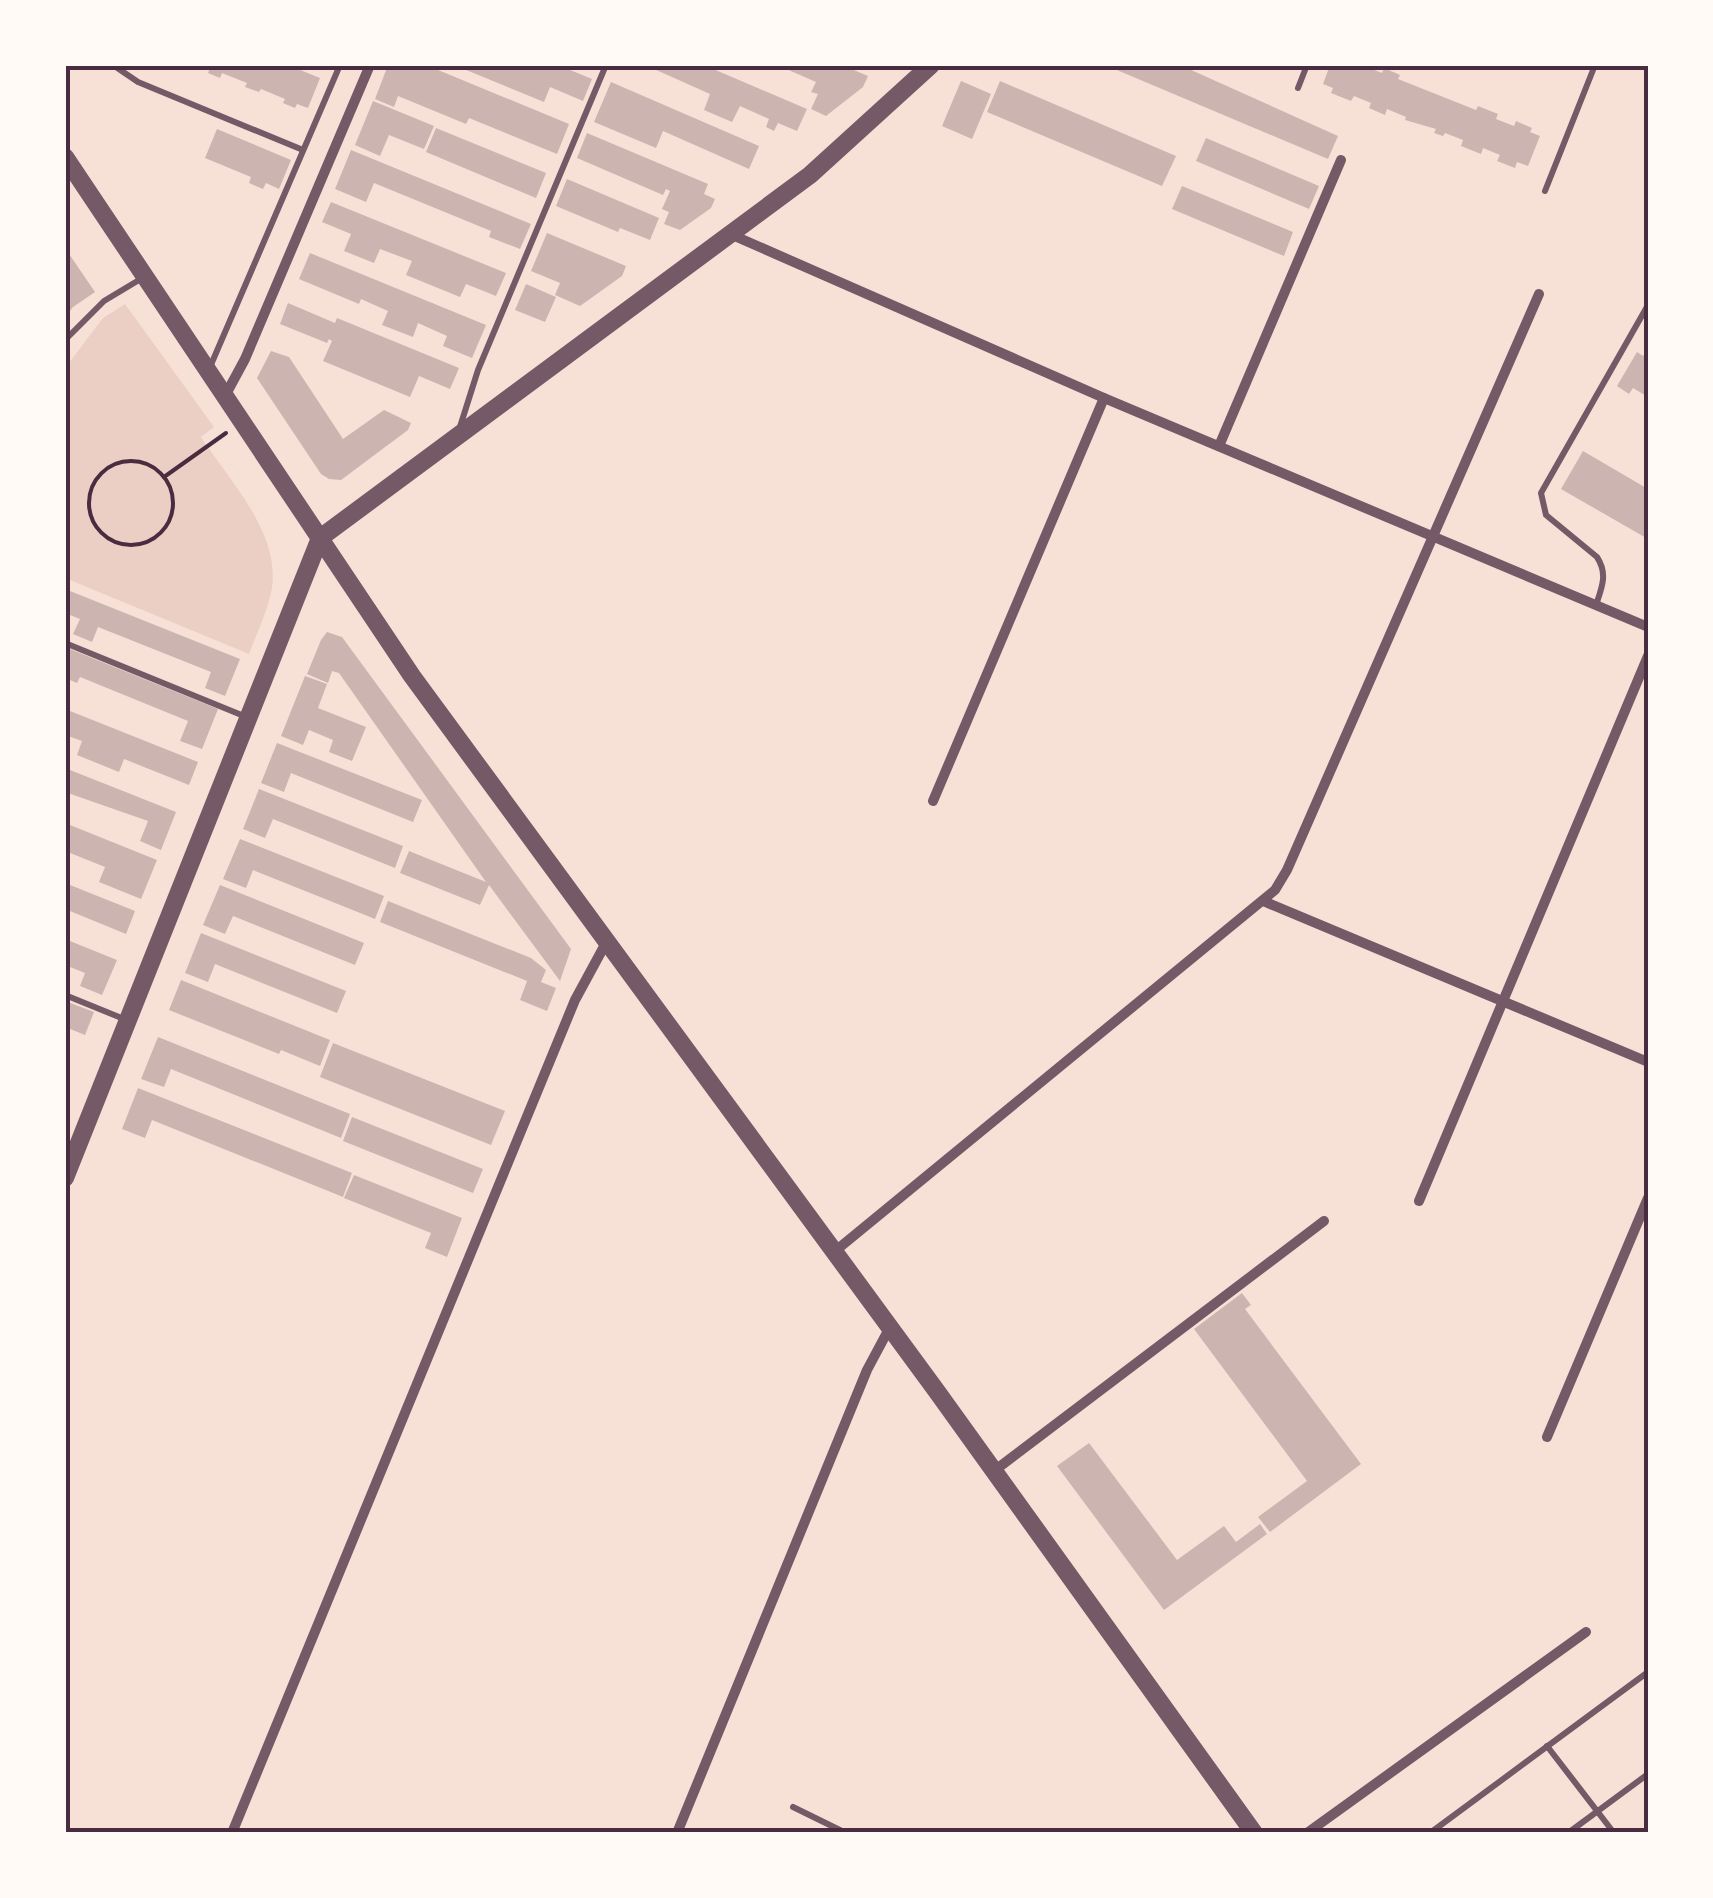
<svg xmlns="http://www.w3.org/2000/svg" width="1713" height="1898" viewBox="0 0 1713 1898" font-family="Cabin,sans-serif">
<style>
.green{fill:#ebcfc5}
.building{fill:#ccb4b1}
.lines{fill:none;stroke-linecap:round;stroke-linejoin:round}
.path{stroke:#4a2c40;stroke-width:4}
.service{stroke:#755966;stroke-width:6}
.minor{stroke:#755966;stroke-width:10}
.tertiary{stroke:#755966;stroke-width:18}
.neatline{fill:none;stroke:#4a2c40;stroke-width:4}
</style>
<rect width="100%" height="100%" fill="#f7e1d7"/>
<!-- green -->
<path class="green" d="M 125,304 L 214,427 L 201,437 C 229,480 280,532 272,588 C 268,610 257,633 249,654 L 65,578 L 65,368 L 103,318 Z"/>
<!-- building -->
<g class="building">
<polygon points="202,65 288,65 320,78 308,108 297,104 295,108 283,103 285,99 261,89 259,92 245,87 247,83 222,73 220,78 208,73 210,68"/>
<polygon points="388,65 426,65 569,124 557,154 469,118 466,124 398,96 394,107 375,99"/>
<polygon points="454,65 558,65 592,79 583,101 550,87 544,102"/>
<polygon points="645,65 704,65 807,109 797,131 778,123 774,131 766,127 769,119 740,106 732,122 704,110 710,94"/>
<polygon points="777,65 842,65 868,76 863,87 826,116 811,109 818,94 811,92 816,82"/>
<polygon points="1105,65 1180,65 1338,136 1328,159"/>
<polygon points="1330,65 1362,65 1382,73 1384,68 1400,75 1398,79 1476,110 1478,106 1498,114 1496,119 1514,126 1516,121 1532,128 1530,132 1540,136 1528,166 1517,162 1515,168 1497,161 1500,155 1483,148 1481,154 1461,146 1463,140 1445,133 1443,136 1434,133 1436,129 1405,120 1406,117 1387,109 1385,115 1369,108 1371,103 1354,96 1351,101 1331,93 1333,88 1323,84"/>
<polygon points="961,81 991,94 972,139 942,126"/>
<polygon points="1000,81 1176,156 1162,186 987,112"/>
<polygon points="611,82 759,146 749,169 663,131 656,148 594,122"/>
<polygon points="373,101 434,126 424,149 389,135 380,156 355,145"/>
<polygon points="436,128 546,173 536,198 426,152"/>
<polygon points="217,129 291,160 279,189 266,183 263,189 249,183 251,177 205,158"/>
<polygon points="587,133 708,184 704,194 715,199 711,208 680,230 664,224 669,212 662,209 670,191 666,189 663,195 577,158"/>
<polygon points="1206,138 1319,186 1309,209 1196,161"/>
<polygon points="351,150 531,224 520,249 489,237 491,231 374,183 366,202 335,189"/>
<polygon points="567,179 659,218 650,240 620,228 618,232 556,206"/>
<polygon points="1182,186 1293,232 1284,256 1172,209"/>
<polygon points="331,202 506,273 496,296 466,284 460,297 406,275 412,261 380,249 374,263 344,251 351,234 322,222"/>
<polygon points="547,233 626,266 622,276 580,306 555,295 560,283 531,271"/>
<polygon points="65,248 95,292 73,307 65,317"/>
<polygon points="310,253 486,325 472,358 443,346 447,336 418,323 413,337 382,325 388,311 361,299 359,304 299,279"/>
<polygon points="526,284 556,297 545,322 515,310"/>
<polygon points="288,303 335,323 337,318 459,368 450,389 419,376 410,397 323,361 332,341 329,339 327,343 280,324"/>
<polygon points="1648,348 1648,397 1633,388 1629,394 1617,386 1637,352 1643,356"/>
<polygon points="271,351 289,357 343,439 384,410 411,423 408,430 341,480 329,479 321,474 257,378"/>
<polygon points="1583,451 1648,489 1648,539 1561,489"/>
<polygon points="65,589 240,659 225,696 205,688 211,672 98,627 92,642 73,634 80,619 65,613"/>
<polygon points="327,632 342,637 571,949 560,981 489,885 480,905 400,873 409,851 486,882 339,673 332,671 328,683 307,674 321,640"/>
<polygon points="65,647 218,709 202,749 180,741 188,721 80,677 77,683 65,678"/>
<polygon points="305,676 327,684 318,708 366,727 352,761 329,752 333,740 309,730 303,745 281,736"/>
<polygon points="65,709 198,762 189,785 124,759 119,772 77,755 82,741 65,735"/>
<polygon points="277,743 422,800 413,822 291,773 284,792 261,783"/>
<polygon points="65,768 176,812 161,850 140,841 148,821 65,792"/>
<polygon points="259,789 403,846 395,868 273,819 265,838 243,829"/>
<polygon points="65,823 157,860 141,899 99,882 105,867 65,851"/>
<polygon points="240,839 384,896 375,919 253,870 246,888 223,879"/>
<polygon points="65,883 135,911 126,934 65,909"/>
<polygon points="220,885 364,943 355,965 233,916 225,934 203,925"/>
<polygon points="388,901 531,958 546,970 541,982 556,988 547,1011 520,1000 527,981 380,922"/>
<polygon points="201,933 346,991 337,1013 215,964 208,982 185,973"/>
<polygon points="65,939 117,960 102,995 80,986 85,973 65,965"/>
<polygon points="181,980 330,1040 320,1066 281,1050 279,1054 169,1010"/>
<polygon points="65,1001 94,1012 85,1035 65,1027"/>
<polygon points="158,1037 350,1114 341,1138 171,1069 164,1087 141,1079"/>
<polygon points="333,1043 505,1111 491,1145 320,1077"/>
<polygon points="138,1088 352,1173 343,1197 152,1120 145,1138 122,1129"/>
<polygon points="352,1117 483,1169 473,1193 343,1141"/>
<polygon points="354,1175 462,1218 447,1257 425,1248 431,1233 344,1198"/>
<polygon points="1242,1293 1251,1305 1245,1309 1361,1464 1270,1532 1258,1517 1307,1481 1194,1329"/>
<polygon points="1089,1443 1177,1560 1224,1526 1236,1542 1260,1524 1267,1534 1164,1610 1057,1466"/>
</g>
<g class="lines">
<!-- path -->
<g class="path">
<circle cx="131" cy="503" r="42"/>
<polyline points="164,477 226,433"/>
</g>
<!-- service -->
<g class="service">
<polyline points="113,65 138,82 303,150"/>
<polyline points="1298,88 1307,65"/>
<polyline points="1545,191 1595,65"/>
<polyline points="65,340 104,301 144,277"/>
<polyline points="210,367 340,65"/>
<polyline points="459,430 478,370 606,65"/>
<path d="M 1596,605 C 1602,587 1608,574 1597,557 L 1546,515 L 1541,493 L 1648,305"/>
<polyline points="65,643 244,716"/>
<polyline points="65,995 124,1019"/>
<polyline points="1547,1746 1614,1833"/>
<polyline points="793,1807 846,1833"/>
<polyline points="1430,1833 1648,1672"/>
<polyline points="1568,1833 1648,1774"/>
</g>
<!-- minor -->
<g class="minor">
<polyline points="730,234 1104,398 1648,627"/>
<polyline points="225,396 245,359 370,65"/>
<polyline points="1219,446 1341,160"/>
<polyline points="933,801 1104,398"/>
<polyline points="1263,901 1648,1062"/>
<polyline points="1419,1201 1648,656"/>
<polyline points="834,1252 1275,890 1287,870 1539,294"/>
<polyline points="1547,1437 1648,1198"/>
<polyline points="994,1471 1324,1221"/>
<polyline points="232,1833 575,1000 607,941"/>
<polyline points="677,1833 867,1370 890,1327"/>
<polyline points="1307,1833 1586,1632"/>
</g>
<!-- tertiary -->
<g class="tertiary">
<polyline points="65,157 412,676 938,1393 1254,1833"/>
<polyline points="65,1178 320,538 810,175 931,65"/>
</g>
</g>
<!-- border -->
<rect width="1713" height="1898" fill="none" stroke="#fffaf5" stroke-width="135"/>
<rect x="68" y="68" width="1578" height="1762" class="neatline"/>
</svg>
